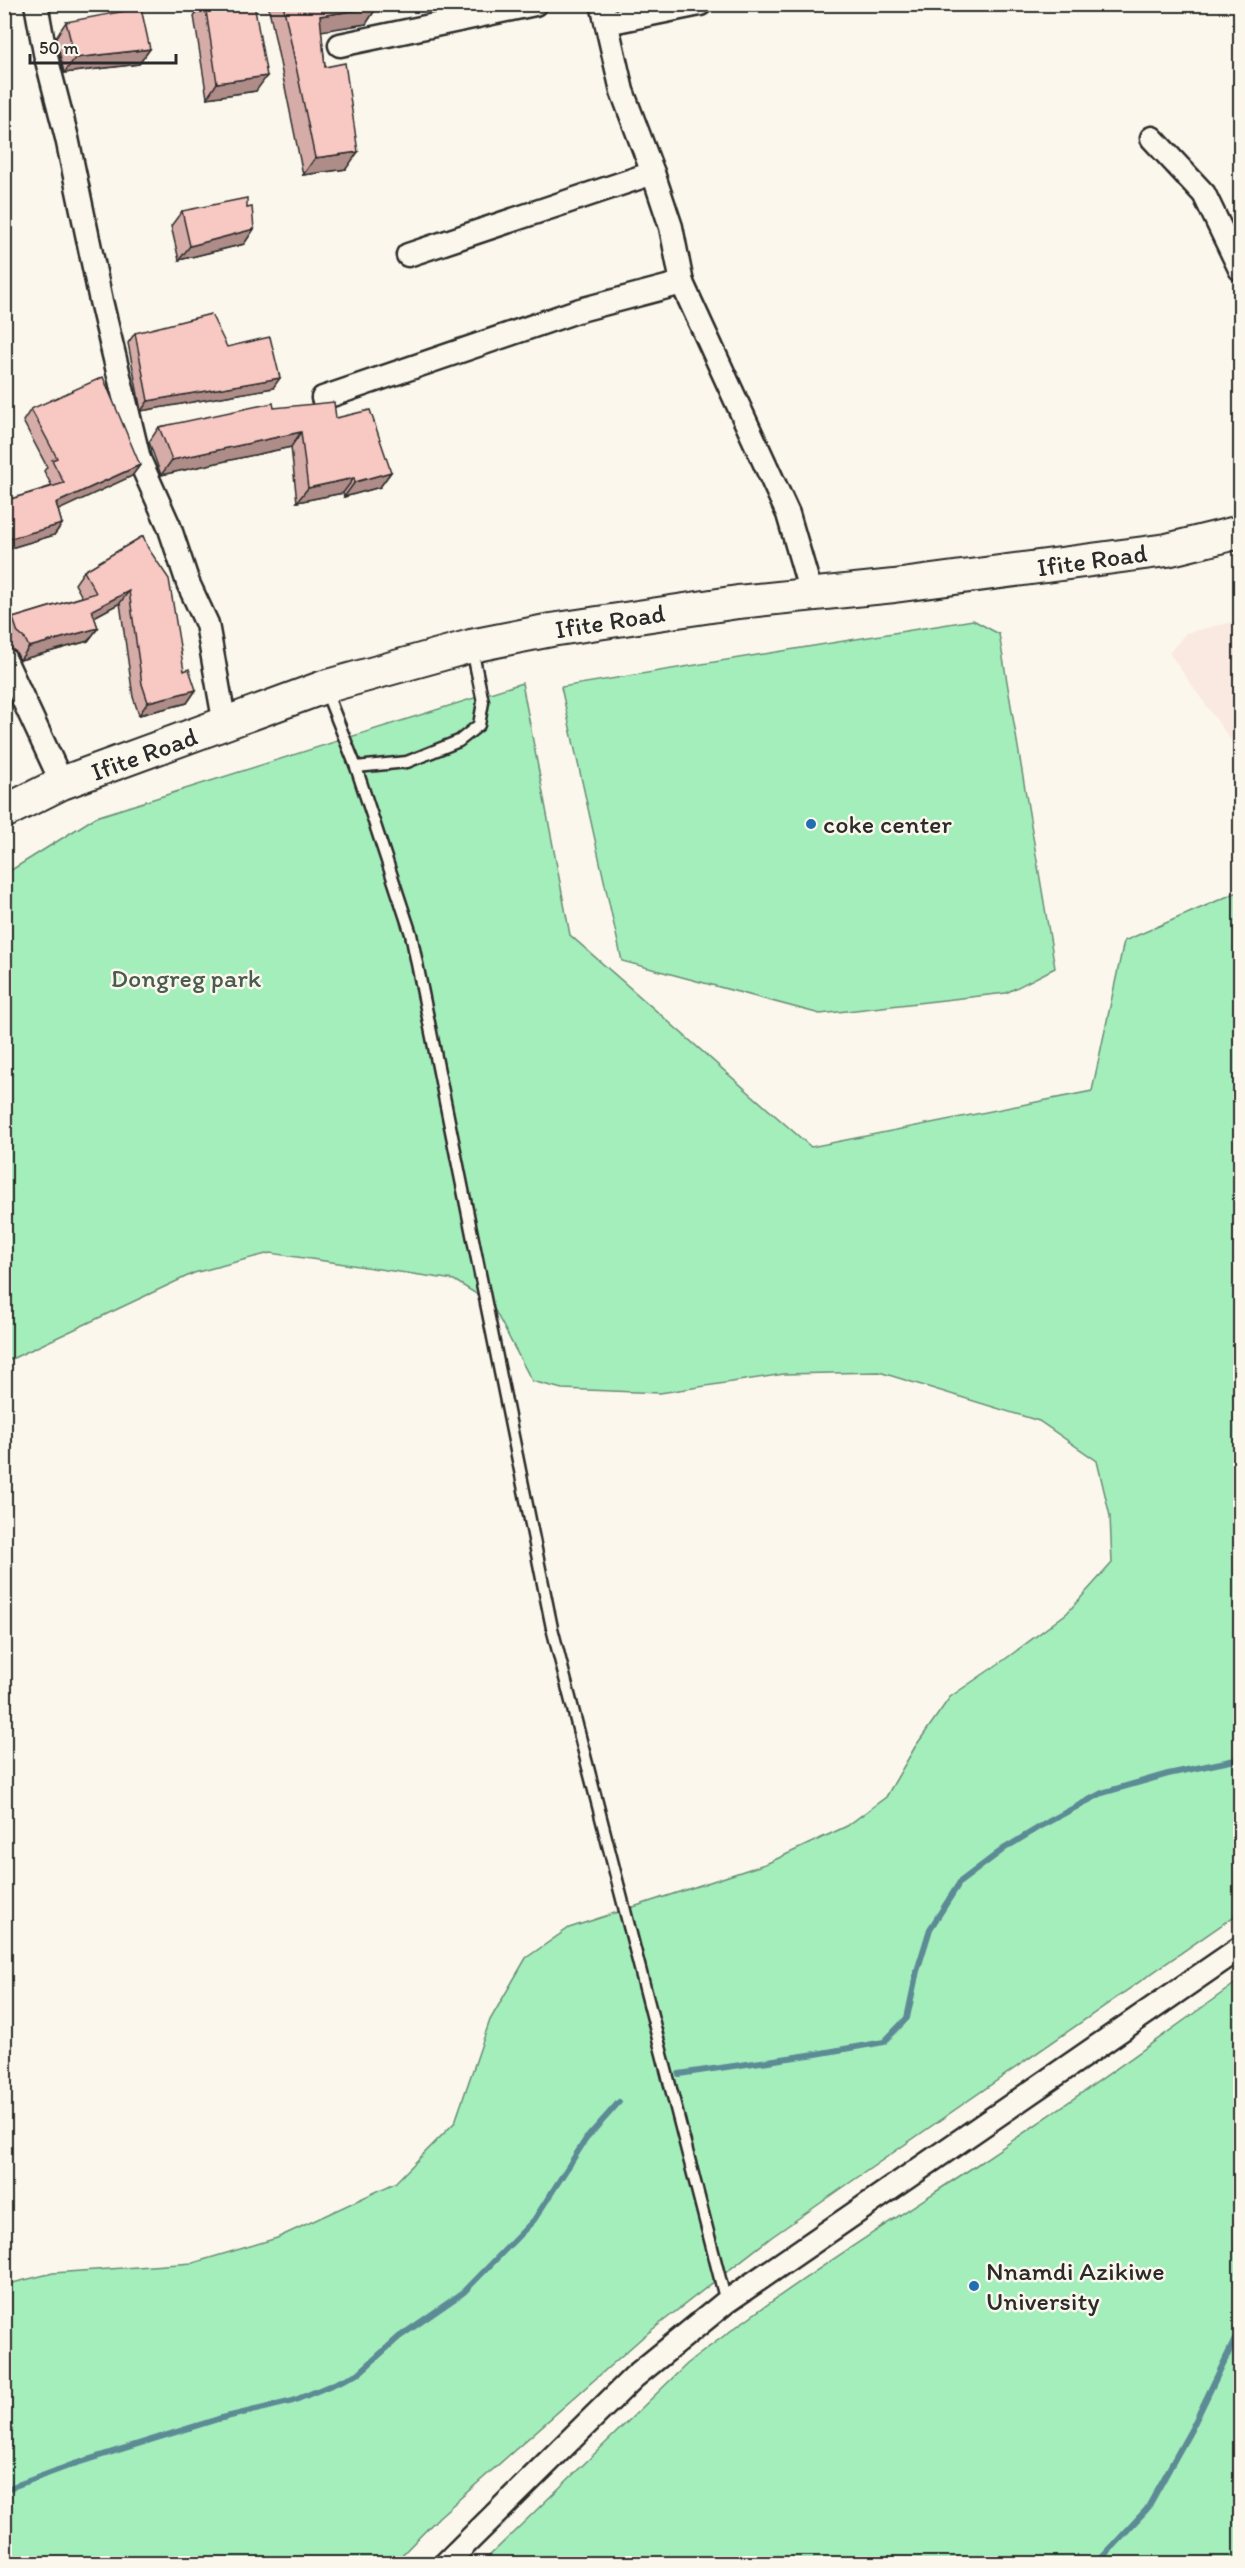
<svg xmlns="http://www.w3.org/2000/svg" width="1245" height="2568" viewBox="0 0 1245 2568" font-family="Itim,sans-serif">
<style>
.built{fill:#fae9e0}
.green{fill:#a4eebc;stroke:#688c74;stroke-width:1.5}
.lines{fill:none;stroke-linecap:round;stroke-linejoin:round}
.stream{stroke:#5c8b95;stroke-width:6}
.lane-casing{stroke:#2b2b2b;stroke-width:15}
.street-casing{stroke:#2b2b2b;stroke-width:27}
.secondary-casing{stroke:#2b2b2b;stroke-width:36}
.lane{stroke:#fbf7ec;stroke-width:10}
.street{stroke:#fbf7ec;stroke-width:22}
.secondary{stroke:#fbf7ec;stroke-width:32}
.wall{fill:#d5aca8;stroke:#2b2b2b;stroke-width:1.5}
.shaded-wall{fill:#ae8c88;stroke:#2b2b2b;stroke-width:1.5}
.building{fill:#f8c8c3;stroke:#2b2b2b;stroke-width:1.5}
.poi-dot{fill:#1f6fb2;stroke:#fbf7ec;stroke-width:2}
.labels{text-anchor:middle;stroke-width:5;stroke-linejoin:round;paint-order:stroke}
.street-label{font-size:26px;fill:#2b2b2b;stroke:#fbf7ec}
.poi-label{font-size:26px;fill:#2b2b2b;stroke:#fbf7ec;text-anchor:start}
.park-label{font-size:26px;fill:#495c4f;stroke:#fbf7ec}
</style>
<rect width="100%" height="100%" fill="#fbf7ec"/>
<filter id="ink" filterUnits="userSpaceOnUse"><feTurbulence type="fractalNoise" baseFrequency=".0167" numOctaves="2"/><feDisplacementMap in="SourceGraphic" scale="12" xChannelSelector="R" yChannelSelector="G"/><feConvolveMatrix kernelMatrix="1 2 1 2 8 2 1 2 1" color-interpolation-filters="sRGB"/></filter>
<g filter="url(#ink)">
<!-- built -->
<polygon class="built" points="1240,620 1240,753 1169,653 1186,633"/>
<!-- green -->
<g class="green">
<polygon points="973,620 999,634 1055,968 1006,993 820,1014 622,961 561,687"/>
<polygon points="522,683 570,935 811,1147 1092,1091 1124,941 1240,891 1240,1912 773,2236 644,2336 439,2517 394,2563 5,2563 4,2285 53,2273 193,2263 277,2238 395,2183 455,2122 490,2020 526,1958 569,1928 768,1863 847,1826 886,1797 915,1747 950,1697 1004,1660 1067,1613 1112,1563 1110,1516 1097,1461 1039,1421 879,1372 784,1374 660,1393 562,1389 532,1381 491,1303 454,1280 270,1253 194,1273 5,1362 5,874 96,817"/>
<path d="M 1240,1980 L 1240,2563 L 482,2563 L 687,2364 C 778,2293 876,2231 972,2168 C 1063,2107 1152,2044 1240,1980 Z"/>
</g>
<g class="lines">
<!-- stream -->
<g class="stream">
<polyline points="679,2074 816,2054 884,2042 907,2018 917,1971 930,1929 960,1882 1005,1848 1048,1822 1102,1793 1168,1774 1240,1759"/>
<polyline points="4,2490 74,2464 218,2419 293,2401 358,2374 399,2337 464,2292 534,2220 586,2139 619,2102"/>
<polyline points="1096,2564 1147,2509 1192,2428 1240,2329"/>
</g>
<!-- lane casing -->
<g class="lane-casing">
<g id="lane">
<polyline points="325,689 356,767 411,934 552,1628 726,2302"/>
<polyline points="356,767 407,762 459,741 479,725 483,702 472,649"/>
</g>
</g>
<!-- street casing -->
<g class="street-casing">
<g id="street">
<polyline points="36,4 45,53 67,138 101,301 139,459 169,526 188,583 207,624 225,725"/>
<polyline points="602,4 622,91 653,173 671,227 682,283 788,514 811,593"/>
<polyline points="607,23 700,4"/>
<polyline points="340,45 535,4"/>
<polyline points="1152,138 1204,194 1240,269"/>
<polyline points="408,255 653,173"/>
<polyline points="323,398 580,310 682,283"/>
<polyline points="4,658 62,783"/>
<polyline points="445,2564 634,2377 726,2302 1240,1948"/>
</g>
</g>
<!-- secondary casing -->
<g class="secondary-casing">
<polyline id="secondary" points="4,812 62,783 324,687 471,646 551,630 738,602 894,586 1167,550 1240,532"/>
</g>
<!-- lane -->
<use href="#lane" class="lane"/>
<!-- street -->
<use href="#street" class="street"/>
<!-- secondary -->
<use href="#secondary" class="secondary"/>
</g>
<!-- wall -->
<g class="wall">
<polygon points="202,4 254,4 256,91 207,98 194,16"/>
<polygon points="268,4 377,4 377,7 366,24 321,30 325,67 346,169 303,175"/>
<polygon points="66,22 150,49 139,64 64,73 56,37"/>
<polygon points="182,211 254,229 244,244 179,260 171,226"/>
<polygon points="135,333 227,347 273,388 141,411 128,343"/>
<polygon points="274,408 336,418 391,472 380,487 344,497 343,493 297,502 291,447 161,475 149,442 159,427"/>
<polygon points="31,409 140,465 132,476 58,510 62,524 54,535 4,550 4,501 52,486 44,471 47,467 23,421"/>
<polygon points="143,536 184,671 196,690 187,703 139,715 133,697 120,603 94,617 98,628 88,641 20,660 16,652 8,646 4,633 4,629 13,618 82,597 75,584 84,571"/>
</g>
<!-- shaded-wall -->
<g class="shaded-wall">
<polygon points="377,7 366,24 308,33 320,16"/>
<polygon points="150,49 139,64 64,73 75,58"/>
<polygon points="267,76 256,91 207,98 217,83"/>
<polygon points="358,152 346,169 303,175 315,158"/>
<polygon points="254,229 244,244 179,260 190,246"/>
<polygon points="280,378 273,388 141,411 148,401"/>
<polygon points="301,432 291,447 161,475 172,460"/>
<polygon points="140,465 132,476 48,515 56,503"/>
<polygon points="391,472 380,487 344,497 355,482"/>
<polygon points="354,478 343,493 297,502 308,488"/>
<polygon points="62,524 54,535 4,550 4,540"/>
<polygon points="129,591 120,603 83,623 92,610"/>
<polygon points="98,628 88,641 20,660 29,647"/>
<polygon points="196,690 187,703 139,715 148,702"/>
</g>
<!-- building -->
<g class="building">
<polygon points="205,4 254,4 267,76 217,83"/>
<polygon points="283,4 377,4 377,7 320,16 325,67 345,63 358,152 315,158"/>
<polygon points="141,8 150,49 75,58 66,22"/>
<polygon points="247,198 247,208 252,207 254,229 190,246 182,211"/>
<polygon points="211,314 227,347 270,337 280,378 148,401 135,333"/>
<polygon points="103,377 140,465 56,503 62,524 4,540 4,501 64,483 52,460 57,458 31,409"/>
<polygon points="334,402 336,418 370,410 391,472 355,482 354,478 308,488 301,432 172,460 159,427 273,403 274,408"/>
<polygon points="143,536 148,548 169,579 184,671 189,669 196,690 148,702 142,684 129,591 92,610 98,628 29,647 25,639 18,633 13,618 96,593 84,571"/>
</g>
</g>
<!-- markers -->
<g class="poi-dot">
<circle cx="811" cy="824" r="6"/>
<circle cx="974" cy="2286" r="6"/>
</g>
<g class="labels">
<!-- street labels -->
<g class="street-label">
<text transform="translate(1092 560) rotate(-8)" y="9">Ifite Road</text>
<text transform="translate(610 621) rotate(-9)" y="9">Ifite Road</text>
<text transform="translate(144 754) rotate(-20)" y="9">Ifite Road</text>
</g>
<!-- poi labels -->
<g class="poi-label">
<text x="823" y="833">coke center</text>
<text x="986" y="2280">Nnamdi Azikiwe<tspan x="986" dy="30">University</tspan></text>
</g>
<!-- park labels -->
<g class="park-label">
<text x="186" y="987">Dongreg park</text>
</g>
</g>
<!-- margin -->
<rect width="1245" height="2568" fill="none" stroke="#fbf7ec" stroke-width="24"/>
<rect x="12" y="12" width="1221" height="2544" fill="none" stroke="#2b2b2b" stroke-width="2" filter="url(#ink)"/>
<!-- scale -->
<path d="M30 54v9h146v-9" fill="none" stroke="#2b2b2b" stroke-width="3"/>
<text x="39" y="54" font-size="18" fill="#2b2b2b" stroke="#fbf7ec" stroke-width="4.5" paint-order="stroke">50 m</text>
</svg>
